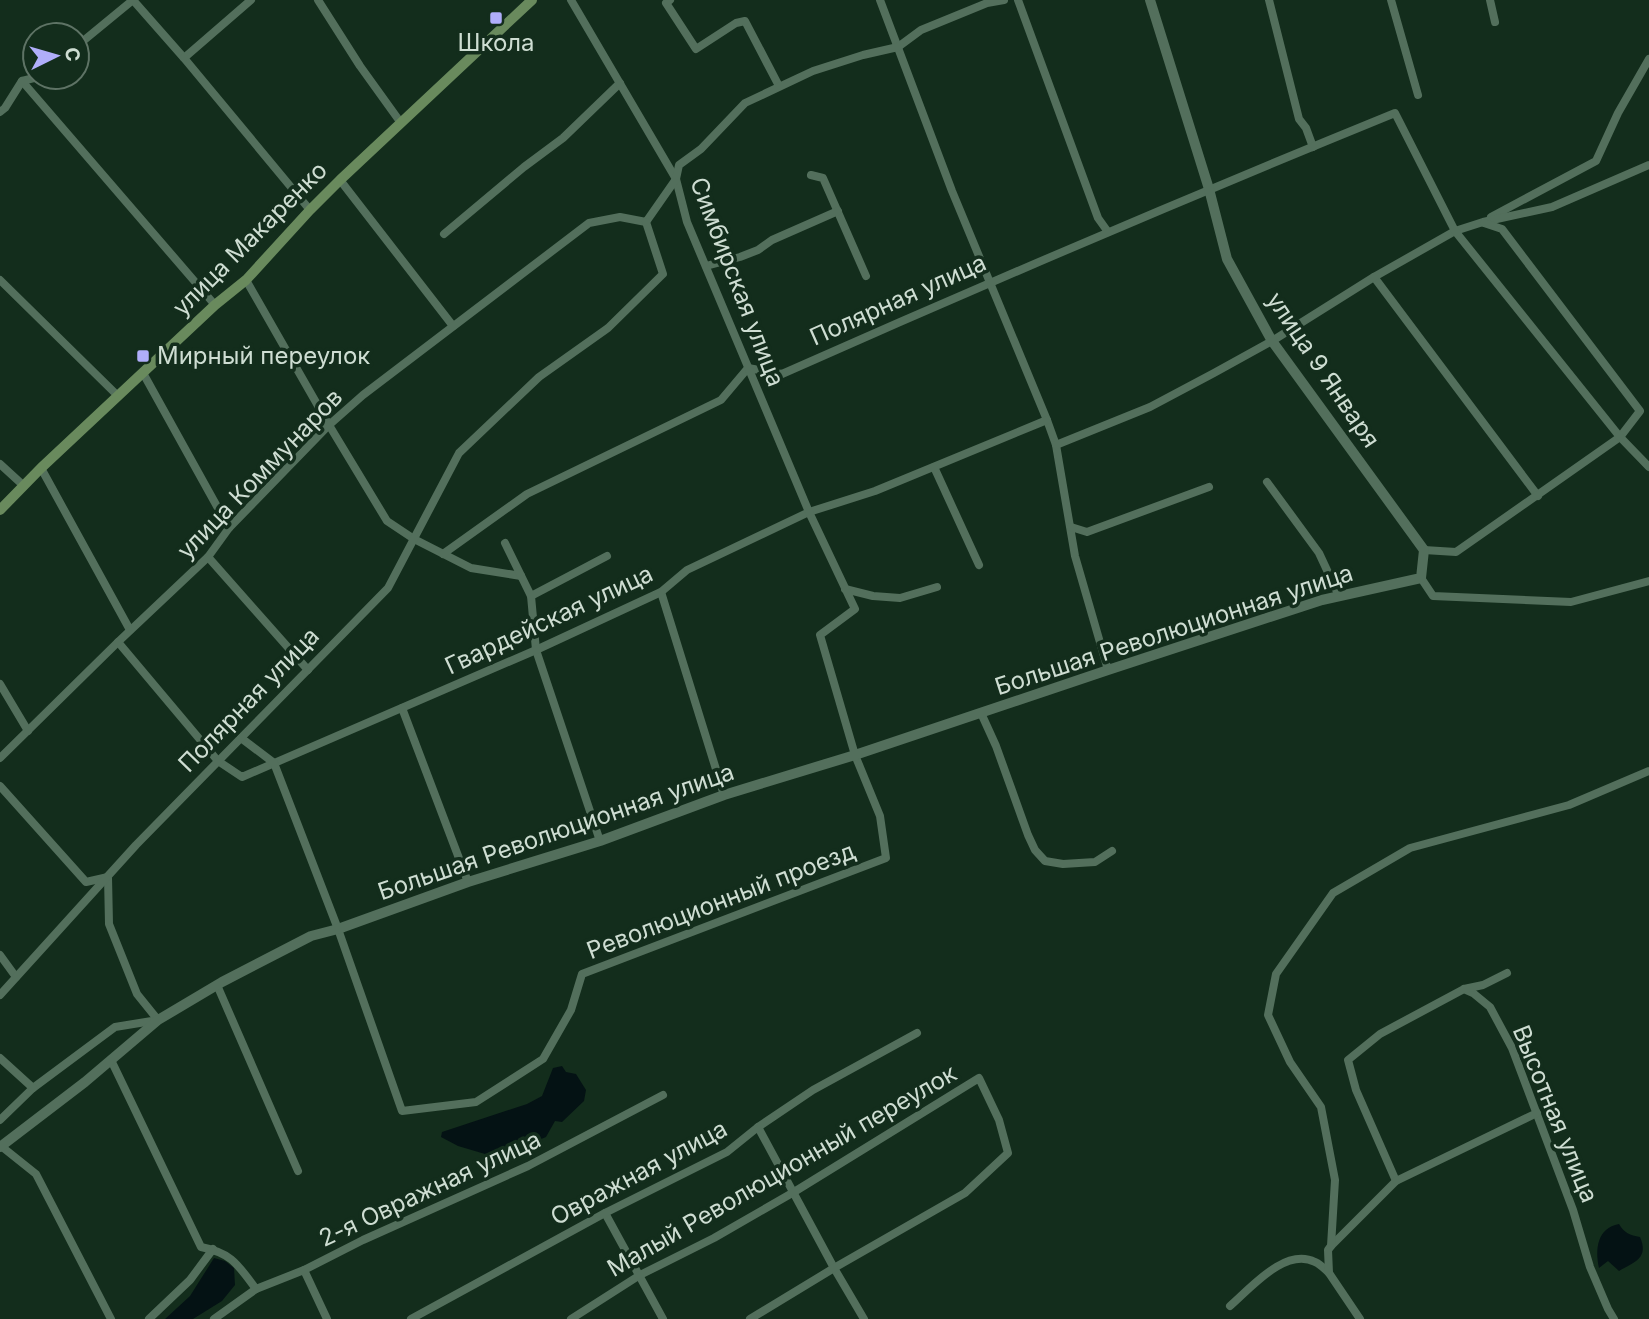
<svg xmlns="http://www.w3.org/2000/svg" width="1649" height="1319" viewBox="0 0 1649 1319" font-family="Inter,sans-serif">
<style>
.water{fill:#041214}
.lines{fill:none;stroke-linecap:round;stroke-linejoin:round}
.minor{stroke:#536f5c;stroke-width:8}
.tertiary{stroke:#536f5c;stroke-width:10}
.secondary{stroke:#698a5d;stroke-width:10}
.poi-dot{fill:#b0aefa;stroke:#132d1c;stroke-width:2.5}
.labels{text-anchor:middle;stroke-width:7;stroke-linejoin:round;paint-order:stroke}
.poi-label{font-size:24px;fill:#ceddd2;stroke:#132d1c}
.street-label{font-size:24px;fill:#ceddd2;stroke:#132d1c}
</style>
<rect width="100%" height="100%" fill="#132d1c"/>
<!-- water -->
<g class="water">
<polygon points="562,1066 566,1072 576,1074 586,1090 584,1101 562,1122 555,1121 546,1137 504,1155 485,1154 458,1146 441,1137 442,1132 527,1104 542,1096 553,1068"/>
<path d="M 1619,1224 C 1624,1233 1630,1235 1640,1237 C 1649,1258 1635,1262 1619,1271 L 1608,1261 L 1599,1268 C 1595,1249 1597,1228 1619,1224 Z"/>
<polygon points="214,1258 225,1261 234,1268 235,1285 222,1301 193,1319 165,1319 190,1296"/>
</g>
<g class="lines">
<!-- minor -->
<g class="minor">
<polyline points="133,0 184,58 310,210"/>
<polyline points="318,0 360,66 401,123"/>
<polyline points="670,0 666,3 696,49 736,23 745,21 779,86"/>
<polyline points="880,0 952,191 1047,420 1056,445 1075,556 1108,670"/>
<polyline points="1018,0 1098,218 1108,232"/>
<polyline points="1269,0 1299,119 1306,128 1313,147"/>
<polyline points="1391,0 1418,95"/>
<polyline points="1490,0 1495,22"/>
<polyline points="77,46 133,0"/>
<polyline points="184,58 251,0"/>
<polyline points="22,81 215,305"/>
<polyline points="0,112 5,108 22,81 38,77"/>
<polyline points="811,175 823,178 866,276"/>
<polyline points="340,180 453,326"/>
<polyline points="1491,217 1596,161 1618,113 1649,59"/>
<polyline points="444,234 524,167 563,138 620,83"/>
<polyline points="706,266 740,257 758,250 772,240 838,211"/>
<polyline points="1374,277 1538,496"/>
<polyline points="0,280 118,396"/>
<polyline points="246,280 329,425 387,521 414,539 471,568 521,576"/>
<polyline points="143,373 229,528"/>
<polyline points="1056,445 1150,407 1214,373 1272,341 1374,277 1455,231 1483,222 1552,207 1649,165"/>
<polyline points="0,464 24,486"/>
<polyline points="934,467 979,565"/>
<polyline points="41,468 130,630"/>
<polyline points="1267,482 1319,553 1339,596"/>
<polyline points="1071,527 1087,532 1209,487"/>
<polyline points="505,543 531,596 536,650 600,841"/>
<polyline points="1424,550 1456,552 1620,437 1640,411 1502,229 1484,223"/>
<path d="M 443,554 L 527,494 L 721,400 L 748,368 L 782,374 C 985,284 1189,197 1395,113 L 1455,231 L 1620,437 L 1649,467"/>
<polyline points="208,557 308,670"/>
<polyline points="1421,578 1433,596 1571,602 1649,581"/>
<polyline points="845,589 873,596 900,598 937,587"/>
<polyline points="661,592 724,795"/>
<polyline points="531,596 607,556"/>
<polyline points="118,642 218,761 242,777 536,650 661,592 687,570 809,512 875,491 1047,420"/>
<polyline points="0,684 28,731"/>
<polyline points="402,708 468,882"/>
<polyline points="981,713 996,746 1028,835 1035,850 1045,861 1063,864 1095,862 1112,851"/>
<polyline points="241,738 274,763 338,929 402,1111 476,1102 543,1059 571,1010 582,974 886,858 880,816 855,755 820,635 855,609 809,512 687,222 676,179 571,0"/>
<polyline points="0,758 118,642 208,557 229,528 329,425 363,395 589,223 620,217 646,222 676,179 679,165 701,149 745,103 813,71 863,55 898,47 921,30 987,3 1004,0"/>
<polyline points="0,786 86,882 108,877 109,924 137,994 158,1020 115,1027 33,1088 0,1120"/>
<polyline points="0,955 16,977"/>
<polyline points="217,985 298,1171"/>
<polyline points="1464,989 1473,993 1490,1007 1512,1048 1573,1210 1590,1267 1608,1309 1614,1319"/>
<polyline points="0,995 136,845 388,588 459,453 539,377 608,328 663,274 646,222"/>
<polyline points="0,1058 33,1088"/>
<path d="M 111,1060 L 201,1247 C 232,1253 238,1265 256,1289"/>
<polyline points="758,1127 834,1268 864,1319"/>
<polyline points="1,1146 36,1174 111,1319"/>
<polyline points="1396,1181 1356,1090 1348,1060 1380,1034 1464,989 1483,985 1507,973"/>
<polyline points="605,1213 663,1319"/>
<polyline points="1331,1246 1396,1181 1537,1113"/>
<polyline points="304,1270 327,1319"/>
<path d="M 1230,1306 C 1251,1288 1285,1247 1315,1262 C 1320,1264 1325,1269 1329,1273"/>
<polyline points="149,1319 190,1280 213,1249"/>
<polyline points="214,1319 256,1289 304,1270 363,1240 528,1166 663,1095"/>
<polyline points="411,1319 605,1213 727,1152 758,1127 813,1090 917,1033"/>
<polyline points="571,1319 640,1275 714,1238 794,1192 979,1078 999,1120 1008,1153 965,1193 834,1268 750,1319"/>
<polyline points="1360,1319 1329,1273 1328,1250 1331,1246 1335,1180 1321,1107 1290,1062 1268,1015 1276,974 1333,893 1410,848 1569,805 1649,771"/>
</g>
<!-- tertiary -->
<polyline class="tertiary" points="0,1147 85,1082 158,1020 222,982 311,936 338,929 468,882 600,841 724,795 855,755 1108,670 1322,600 1421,578 1424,550 1272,341 1227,259 1209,189 1150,0"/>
<!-- secondary -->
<polyline class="secondary" points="0,510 41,468 215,305 246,280 310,210 340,180 532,0"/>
</g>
<!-- markers -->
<g class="poi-dot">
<rect x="489" y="11" width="14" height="14" rx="3.5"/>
<rect x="136" y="349" width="14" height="14" rx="3.5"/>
</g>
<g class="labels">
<!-- poi labels -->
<g class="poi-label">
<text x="496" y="51">Школа</text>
<text x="157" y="364" text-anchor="start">Мирный переулок</text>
</g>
<!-- street labels -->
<g class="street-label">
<text transform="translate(250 239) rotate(-45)" y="8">улица Макаренко</text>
<text transform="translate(737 282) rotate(69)" y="8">Симбирская улица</text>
<text transform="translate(898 300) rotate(-24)" y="8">Полярная улица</text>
<text transform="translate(1323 370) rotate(56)" y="8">улица 9 Января</text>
<text transform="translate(260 474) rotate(-46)" y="8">улица Коммунаров</text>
<text transform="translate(549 620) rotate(-25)" y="8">Гвардейская улица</text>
<text transform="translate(1174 630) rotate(-18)" y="8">Большая Революционная улица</text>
<text transform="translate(249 700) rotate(-46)" y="8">Полярная улица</text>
<text transform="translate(556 832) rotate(-19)" y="8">Большая Революционная улица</text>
<text transform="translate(721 901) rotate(-21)" y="8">Революционный проезд</text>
<text transform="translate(1555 1114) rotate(68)" y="8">Высотная улица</text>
<text transform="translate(782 1171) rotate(-30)" y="8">Малый Революционный переулок</text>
<text transform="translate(639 1173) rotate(-28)" y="8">Овражная улица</text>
<text transform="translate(430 1189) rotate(-25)" y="8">2-я Овражная улица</text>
</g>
</g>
<!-- north arrow -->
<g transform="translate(56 56) rotate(85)"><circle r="33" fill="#132d1c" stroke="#5e7365" stroke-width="2"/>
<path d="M0-5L12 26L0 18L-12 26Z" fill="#b0aefa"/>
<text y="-10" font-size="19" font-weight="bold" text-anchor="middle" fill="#ceddd2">С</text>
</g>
</svg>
